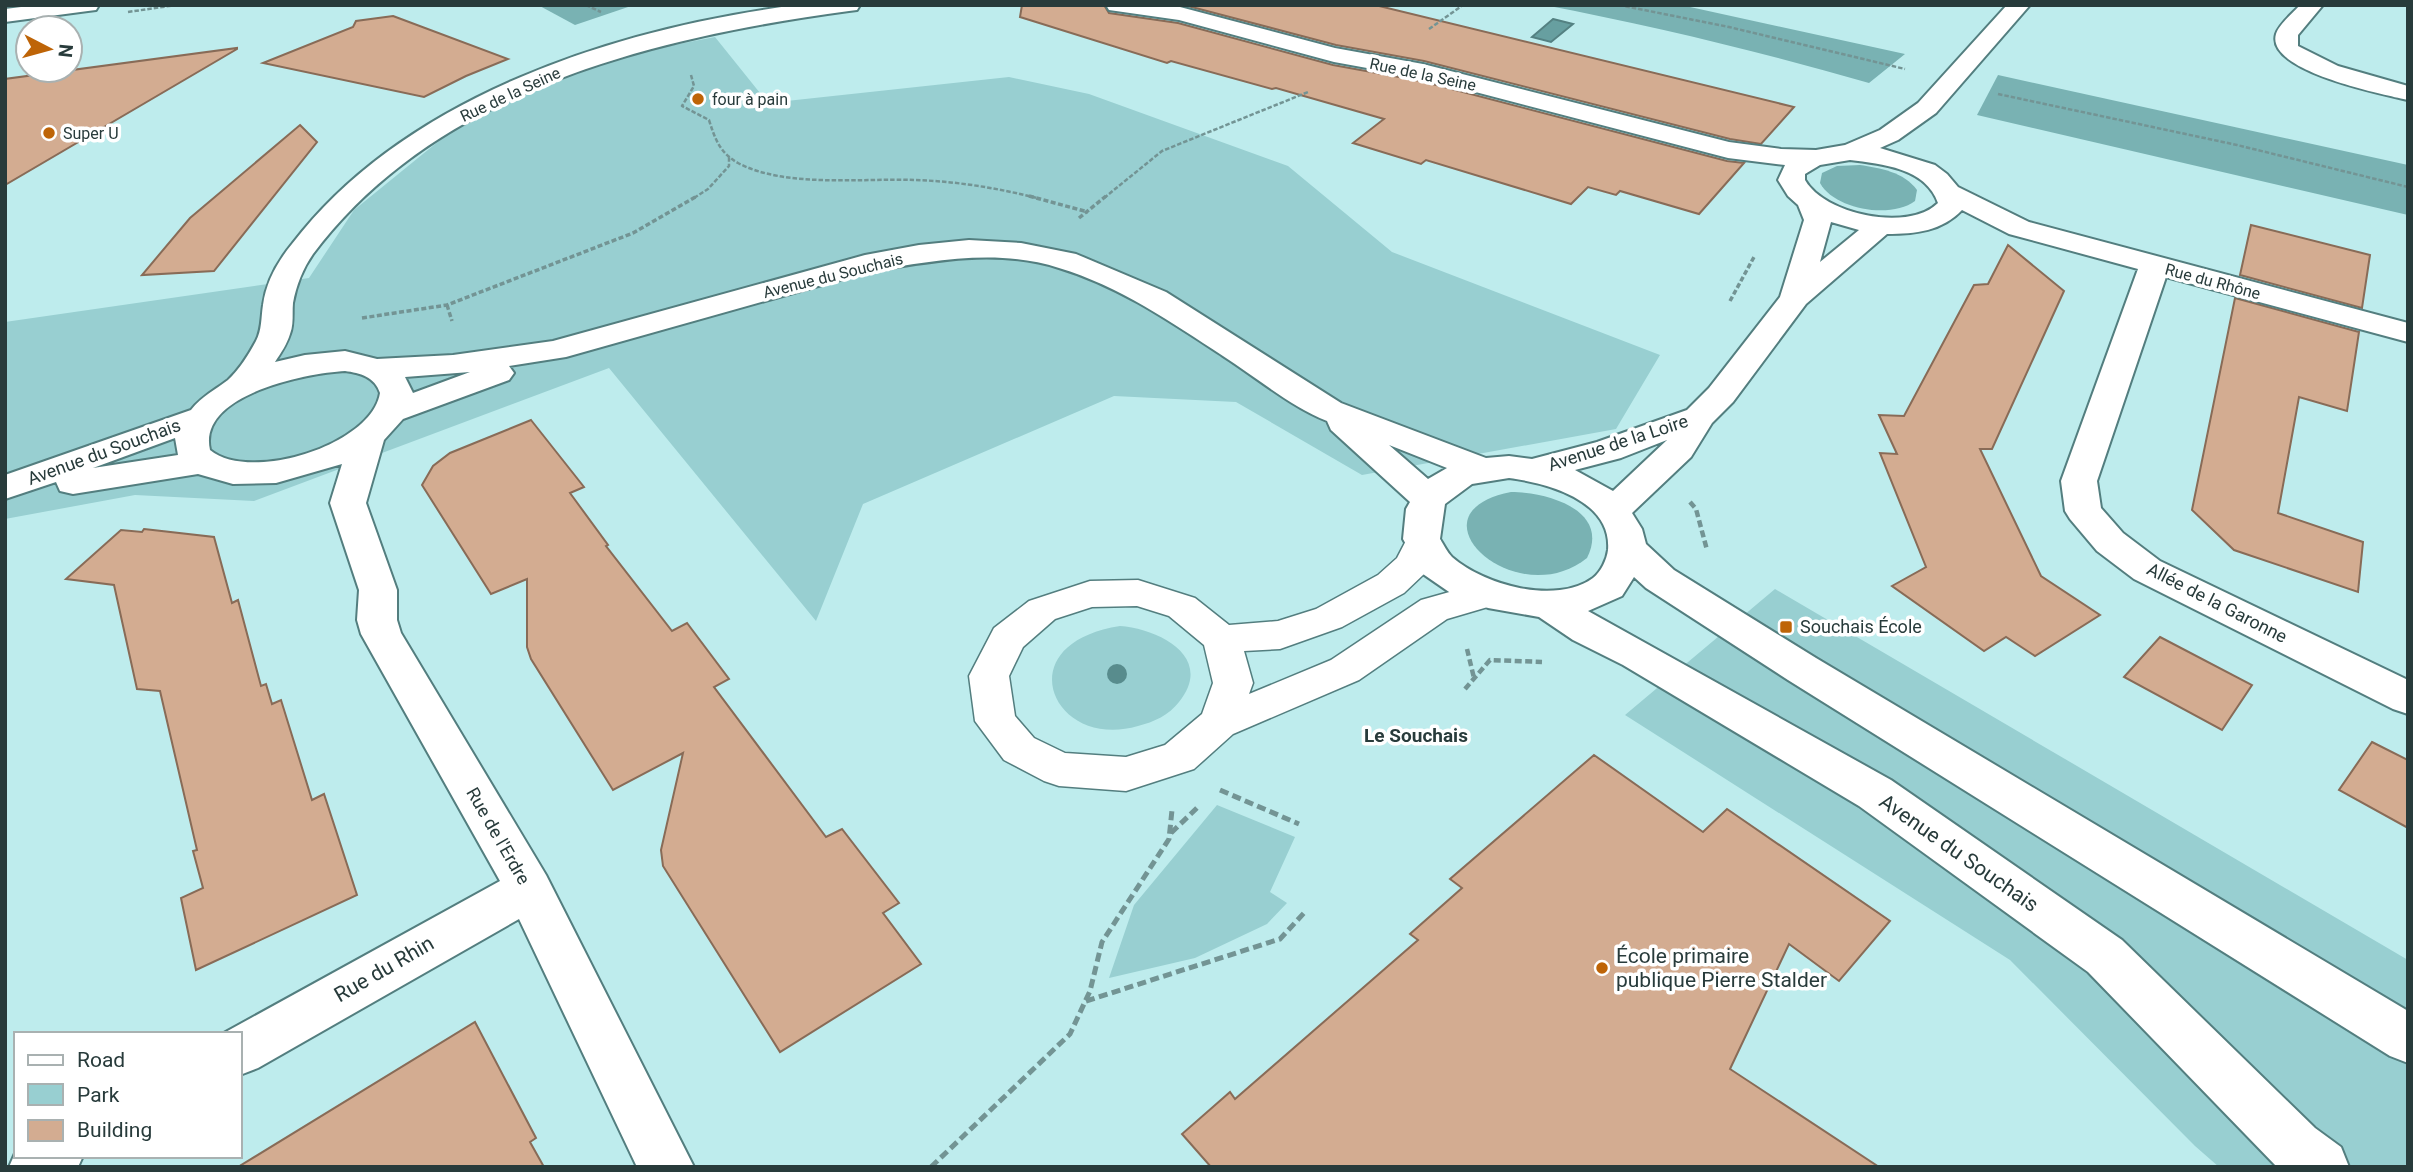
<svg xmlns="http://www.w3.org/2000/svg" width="2413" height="1172" viewBox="0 0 2413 1172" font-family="Roboto,sans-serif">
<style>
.green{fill:#98cfd1}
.forest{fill:#79b2b3}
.water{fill:#679fa0;stroke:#548182;stroke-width:2}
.building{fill:#d3ac91;stroke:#886b57;stroke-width:2}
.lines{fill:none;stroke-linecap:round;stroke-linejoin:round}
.service-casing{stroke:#537e7f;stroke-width:3}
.minor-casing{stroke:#537e7f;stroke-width:4}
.secondary-casing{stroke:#537e7f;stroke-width:4}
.path-far3{stroke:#739494;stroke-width:2.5;stroke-dasharray:4.5 2;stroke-linecap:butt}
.path-far2{stroke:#739494;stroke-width:3.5;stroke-dasharray:5 2.5;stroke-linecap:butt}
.path-far1{stroke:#739494;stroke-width:4.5;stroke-dasharray:7 3.5;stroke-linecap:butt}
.path{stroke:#739494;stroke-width:5;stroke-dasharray:9 4.5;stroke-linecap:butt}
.service{fill:#fff;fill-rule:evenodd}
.minor{fill:#fff;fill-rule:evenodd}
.secondary{fill:#fff;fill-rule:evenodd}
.tree{fill:#588c8d}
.poi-dot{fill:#be6407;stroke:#fff;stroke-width:2.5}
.labels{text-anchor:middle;stroke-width:7;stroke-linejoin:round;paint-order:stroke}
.far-street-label{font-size:16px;fill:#283b3b;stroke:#fff}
.far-poi-label{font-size:16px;fill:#283b3b;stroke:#fff;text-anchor:start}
.street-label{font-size:18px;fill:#283b3b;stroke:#fff}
.poi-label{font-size:18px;fill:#283b3b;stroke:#fff;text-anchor:start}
.neighbourhood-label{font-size:19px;font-weight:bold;fill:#283b3b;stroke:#fff}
.near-street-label{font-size:21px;fill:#283b3b;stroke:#fff}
.near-poi-label{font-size:21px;fill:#283b3b;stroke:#fff;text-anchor:start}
</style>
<rect width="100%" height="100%" fill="#beeced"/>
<!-- green -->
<g class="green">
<polygon points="715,37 768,103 1009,77 1089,94 1288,166 1392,252 1660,355 1616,429 1362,475 1236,402 1114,396 863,504 816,621 609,368 254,501 135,495 5,519 5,322 309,278 354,210 461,123 612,57"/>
<polygon points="1775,589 2408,960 2408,1167 2219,1167 2195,1146 2010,960 1625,715"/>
<path d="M 1120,626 C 1159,629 1215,657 1179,702 C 1169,715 1154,722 1138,726 C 1053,751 1005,644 1120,626 Z"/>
<polygon points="1217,805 1295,837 1270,892 1287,903 1267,924 1195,958 1109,978 1134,905"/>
</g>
<!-- forest -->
<g class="forest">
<polygon points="538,5 634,5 575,25"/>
<path d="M 1544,5 L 1681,5 L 1905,54 L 1869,83 C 1761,52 1654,26 1544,5 Z"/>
<polygon points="1998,75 2408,165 2408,215 1977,115"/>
<path d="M 1860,165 C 1880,168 1904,172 1917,190 L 1915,201 C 1891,219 1835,210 1820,183 L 1822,173 L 1837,166 Z"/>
<path d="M 1511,492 C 1547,492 1611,510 1587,558 C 1516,615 1404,513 1511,492 Z"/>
</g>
<!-- water -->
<polygon class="water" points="1553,19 1573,24 1551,42 1532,37"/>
<!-- building -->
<g class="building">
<polygon points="1022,5 1104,5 1109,13 1178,23 1333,65 1421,81 1727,161 1744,163 1699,214 1620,191 1616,195 1588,187 1571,204 1426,160 1421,164 1353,143 1384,119 1276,88 1272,89 1171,61 1167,63 1020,17"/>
<polygon points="1184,5 1375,5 1794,107 1761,144 1730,139 1424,61 1336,45"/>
<polygon points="393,16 508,59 466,76 424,97 263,63 353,27 356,21"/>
<polygon points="237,48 237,49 5,185 5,79"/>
<polygon points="300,125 317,142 214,271 142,275 190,218"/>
<polygon points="2251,225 2370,255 2362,308 2240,275"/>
<polygon points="2008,245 2064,291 1992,449 1980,449 2041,576 2100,615 2035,656 2006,637 1984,651 1892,586 1926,567 1880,453 1897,454 1879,415 1904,416 1974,285 1988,284"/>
<polygon points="2235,298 2359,332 2347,411 2299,397 2278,513 2363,542 2358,592 2234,550 2192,510"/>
<polygon points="531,420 584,487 570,493 608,545 606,546 672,631 687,623 729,679 714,687 826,837 842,829 899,903 883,913 921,964 780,1052 663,866 661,850 683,753 613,790 531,659 527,647 527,579 491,594 422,485 433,466 450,453"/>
<polygon points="144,529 214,537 232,603 238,600 261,686 266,684 272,704 281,700 312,800 324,794 357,895 196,970 181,898 203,888 193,851 197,850 160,691 137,689 114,585 66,579 121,530 142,532"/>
<polygon points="2160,637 2252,685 2222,730 2124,677"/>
<polygon points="2372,742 2408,760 2408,828 2339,790"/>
<polygon points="1594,755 1703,832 1727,809 1890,921 1839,981 1789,944 1730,1069 1879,1167 1211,1167 1182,1134 1230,1092 1235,1099 1418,940 1410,934 1462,888 1450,879"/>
<polygon points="475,1022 536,1138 530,1142 544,1167 238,1167"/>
</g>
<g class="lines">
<!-- service casing -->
<g class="service-casing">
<path id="service" d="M 1423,529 L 1436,533 L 1441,541 L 1424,574 L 1404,593 L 1342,627 L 1280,649 L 1244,651 L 1253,683 L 1249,694 L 1331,660 L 1421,600 L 1485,582 L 1498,586 L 1504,595 L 1498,604 L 1447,619 L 1359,680 L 1233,734 L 1194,769 L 1126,791 L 1059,786 L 1044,781 L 1004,760 L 975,721 L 969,676 L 994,628 L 1029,601 L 1090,581 L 1138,580 L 1195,598 L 1229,625 L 1278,621 L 1316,609 L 1378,575 L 1397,558 L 1410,533 ZM 1137,606 L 1169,616 L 1204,645 L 1213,683 L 1202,714 L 1165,745 L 1126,757 L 1065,753 L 1034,738 L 1015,716 L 1009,676 L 1023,647 L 1055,619 L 1092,607 Z"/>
</g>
<!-- minor casing -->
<g class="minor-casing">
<g id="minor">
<path d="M 797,5 L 860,5 L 857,10 L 849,11 C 656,37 437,89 313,254 C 303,268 296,286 293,303 C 292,313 294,324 290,334 C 287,344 281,353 275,362 L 305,355 L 345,351 L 377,359 L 453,355 L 553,341 L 865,255 L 919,245 L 969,240 L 1021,243 L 1076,254 L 1166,292 L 1341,403 L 1486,458 L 1509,456 L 1532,459 L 1597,442 L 1687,410 L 1709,388 L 1780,297 L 1804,220 L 1798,205 L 1788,196 L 1778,180 L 1785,165 L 1728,158 L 1422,78 L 1334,62 L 1179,20 L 1109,10 L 1106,5 L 1180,7 L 1335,48 L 1423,64 L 1729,142 L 1781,149 L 1816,150 L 1845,145 L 1880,130 L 1918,103 L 2007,5 L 2030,5 L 1936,113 L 1898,140 L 1880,148 L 1935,165 L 1947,174 L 1958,187 L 2029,222 L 2408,323 L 2408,342 L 2166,277 L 2097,481 L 2101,508 L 2123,533 L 2160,561 L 2408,680 L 2408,714 L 2393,709 L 2134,579 L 2097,551 L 2070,519 L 2065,511 L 2061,481 L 2138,269 L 2009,234 L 1962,210 C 1942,231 1916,234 1887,234 L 1806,304 L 1733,402 L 1712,423 L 1691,457 L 1632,513 L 1642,529 L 1646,544 L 1674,570 L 1816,658 L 2408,1011 L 2408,1063 L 2390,1056 L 1788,680 L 1646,588 L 1634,577 L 1622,596 L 1588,611 L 1891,780 L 2122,940 L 2315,1128 L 2341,1147 L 2349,1167 L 2277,1167 L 2088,972 L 1859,806 L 1623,665 L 1573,640 L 1539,617 L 1488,608 L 1452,594 L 1423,574 L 1403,539 L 1406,509 L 1410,502 L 1331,430 L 1327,421 C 1291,407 1256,377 1223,356 C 1171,322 1119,286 1059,268 C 998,248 930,261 868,272 L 566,357 L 509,366 L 514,373 L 509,380 L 403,419 L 384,440 L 366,503 L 397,590 L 397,620 L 401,633 L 546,875 L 694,1167 L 637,1167 L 519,919 L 258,1068 L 240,1075 L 240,1034 L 222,1034 L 500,881 L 361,634 L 357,620 L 359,590 L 330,503 L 342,464 L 276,483 L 233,484 L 198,474 L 73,494 L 60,491 L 56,482 L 5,499 L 5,475 L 191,410 C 202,396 215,390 228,380 C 239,370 249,354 256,341 C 262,330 261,318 263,305 C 266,282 278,261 292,244 C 406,95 618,28 797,5 ZM 1850,160 C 1882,164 1926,168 1938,203 C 1909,232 1825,215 1805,180 L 1805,174 L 1820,165 ZM 1831,222 L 1859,230 L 1820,262 ZM 345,371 C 360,373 375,377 380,393 C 372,445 250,483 210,450 C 197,394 308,373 345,371 ZM 470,372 L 413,393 L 405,377 ZM 175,438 L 178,455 L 93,468 ZM 1667,440 L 1613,491 L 1575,470 L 1621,458 ZM 1389,445 L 1447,468 L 1428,479 ZM 1509,478 C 1547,483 1612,500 1608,550 C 1607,559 1601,572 1593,578 C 1556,605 1484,585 1452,557 C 1447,552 1444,545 1440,539 L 1445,504 L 1472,484 Z"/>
<path d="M 2300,5 L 2323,5 L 2298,35 L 2298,46 L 2338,66 L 2408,86 L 2408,100 C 2382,94 2265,71 2276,34 C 2279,24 2293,13 2300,5 Z"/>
<polygon points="16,1151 16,1156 83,1156 78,1167 9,1167"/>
</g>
</g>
<!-- secondary casing -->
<g class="secondary-casing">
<polygon id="secondary" points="37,5 99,5 96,10 88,11 5,22 5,9"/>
</g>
<!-- path-far3 -->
<g class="path-far3">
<polyline points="586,5 601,12"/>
<polyline points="1619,5 1729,27 1905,69"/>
<polyline points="128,12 176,5"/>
<polyline points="1429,29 1463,5"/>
<path d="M 691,75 L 694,86 L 682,106 L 709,120 C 715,139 720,153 738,163 C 785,188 862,178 914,180 C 955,181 997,188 1037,198"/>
<polyline points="1998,94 2237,145 2408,187"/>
<polyline points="694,198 708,189 729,166 729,156"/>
<polyline points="1104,198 1162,151 1308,92"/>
</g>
<!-- path-far2 -->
<g class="path-far2">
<polyline points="1029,196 1088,212"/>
<polyline points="1079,218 1106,196"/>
<polyline points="1730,301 1754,257"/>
<polyline points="447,305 452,321"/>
<polyline points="362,318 447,305 633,233 697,196"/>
</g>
<!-- path-far1 -->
<g class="path-far1">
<polyline points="1690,502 1696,509 1707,550"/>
<polyline points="1467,649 1474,678"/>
<polyline points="1465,689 1490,660 1542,662"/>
</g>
<!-- path -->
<g class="path">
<polyline points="1220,790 1299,824"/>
<polyline points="1171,833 1200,805"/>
<polyline points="1086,1001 1280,939 1304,913"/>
<polyline points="931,1167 1070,1034 1090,991 1102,942 1169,839 1172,810"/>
</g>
<!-- service -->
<use href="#service" class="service"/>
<!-- minor -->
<use href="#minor" class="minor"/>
<!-- secondary -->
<use href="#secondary" class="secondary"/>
</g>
<!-- trees -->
<circle class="tree" cx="1117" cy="674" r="10"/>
<!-- markers -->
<g class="poi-dot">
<circle cx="698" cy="99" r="7"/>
<circle cx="49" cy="133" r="7"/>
<rect x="1779" y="620" width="14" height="14" rx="3.5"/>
<circle cx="1602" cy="968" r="7"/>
</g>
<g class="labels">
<!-- far-street labels -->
<g class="far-street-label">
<text transform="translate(1423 74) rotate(12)" y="6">Rue de la Seine</text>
<text transform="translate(510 94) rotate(-25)" y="6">Rue de la Seine</text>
<text transform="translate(833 275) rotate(-14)" y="6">Avenue du Souchais</text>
<text transform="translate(2213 281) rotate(15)" y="6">Rue du Rhône</text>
</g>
<!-- far-poi labels -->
<g class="far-poi-label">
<text x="712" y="105">four à pain</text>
<text x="63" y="139">Super U</text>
</g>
<!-- street labels -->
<g class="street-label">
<text transform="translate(1618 443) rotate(-18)" y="6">Avenue de la Loire</text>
<text transform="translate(104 452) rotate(-20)" y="6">Avenue du Souchais</text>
<text transform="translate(2217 603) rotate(27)" y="6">Allée de la Garonne</text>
<text transform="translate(498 836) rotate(60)" y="6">Rue de l'Erdre</text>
</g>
<!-- poi labels -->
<g class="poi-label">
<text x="1800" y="633">Souchais École</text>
</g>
<!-- neighbourhood labels -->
<g class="neighbourhood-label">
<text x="1416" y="742">Le Souchais</text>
</g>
<!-- near-street labels -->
<g class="near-street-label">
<text transform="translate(1959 853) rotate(35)" y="7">Avenue du Souchais</text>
<text transform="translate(384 969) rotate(-30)" y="7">Rue du Rhin</text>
</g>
<!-- near-poi labels -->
<g class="near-poi-label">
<text x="1616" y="963">École primaire<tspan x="1616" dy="24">publique Pierre Stalder</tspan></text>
</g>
</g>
<!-- border -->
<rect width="2413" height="1172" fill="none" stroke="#283b3b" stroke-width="14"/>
<!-- legend -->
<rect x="14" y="1032" width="228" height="126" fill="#ffffff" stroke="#a9b1b1" stroke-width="2"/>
<rect x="28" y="1055" width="35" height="10" fill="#ffffff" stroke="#a9b1b1" stroke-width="2"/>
<text x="77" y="1067" font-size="21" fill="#283b3b">Road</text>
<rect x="28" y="1084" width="35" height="21" fill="#98cfd1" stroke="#a9b1b1" stroke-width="2"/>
<text x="77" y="1102" font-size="21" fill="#283b3b">Park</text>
<rect x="28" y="1120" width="35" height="21" fill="#d3ac91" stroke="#a9b1b1" stroke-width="2"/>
<text x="77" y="1137" font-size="21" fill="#283b3b">Building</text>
<!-- north arrow -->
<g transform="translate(49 49) rotate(96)"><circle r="33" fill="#ffffff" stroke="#a9b1b1" stroke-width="2"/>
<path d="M0-5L12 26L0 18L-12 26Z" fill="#be6407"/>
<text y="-10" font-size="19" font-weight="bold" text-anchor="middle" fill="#283b3b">N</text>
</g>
</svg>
